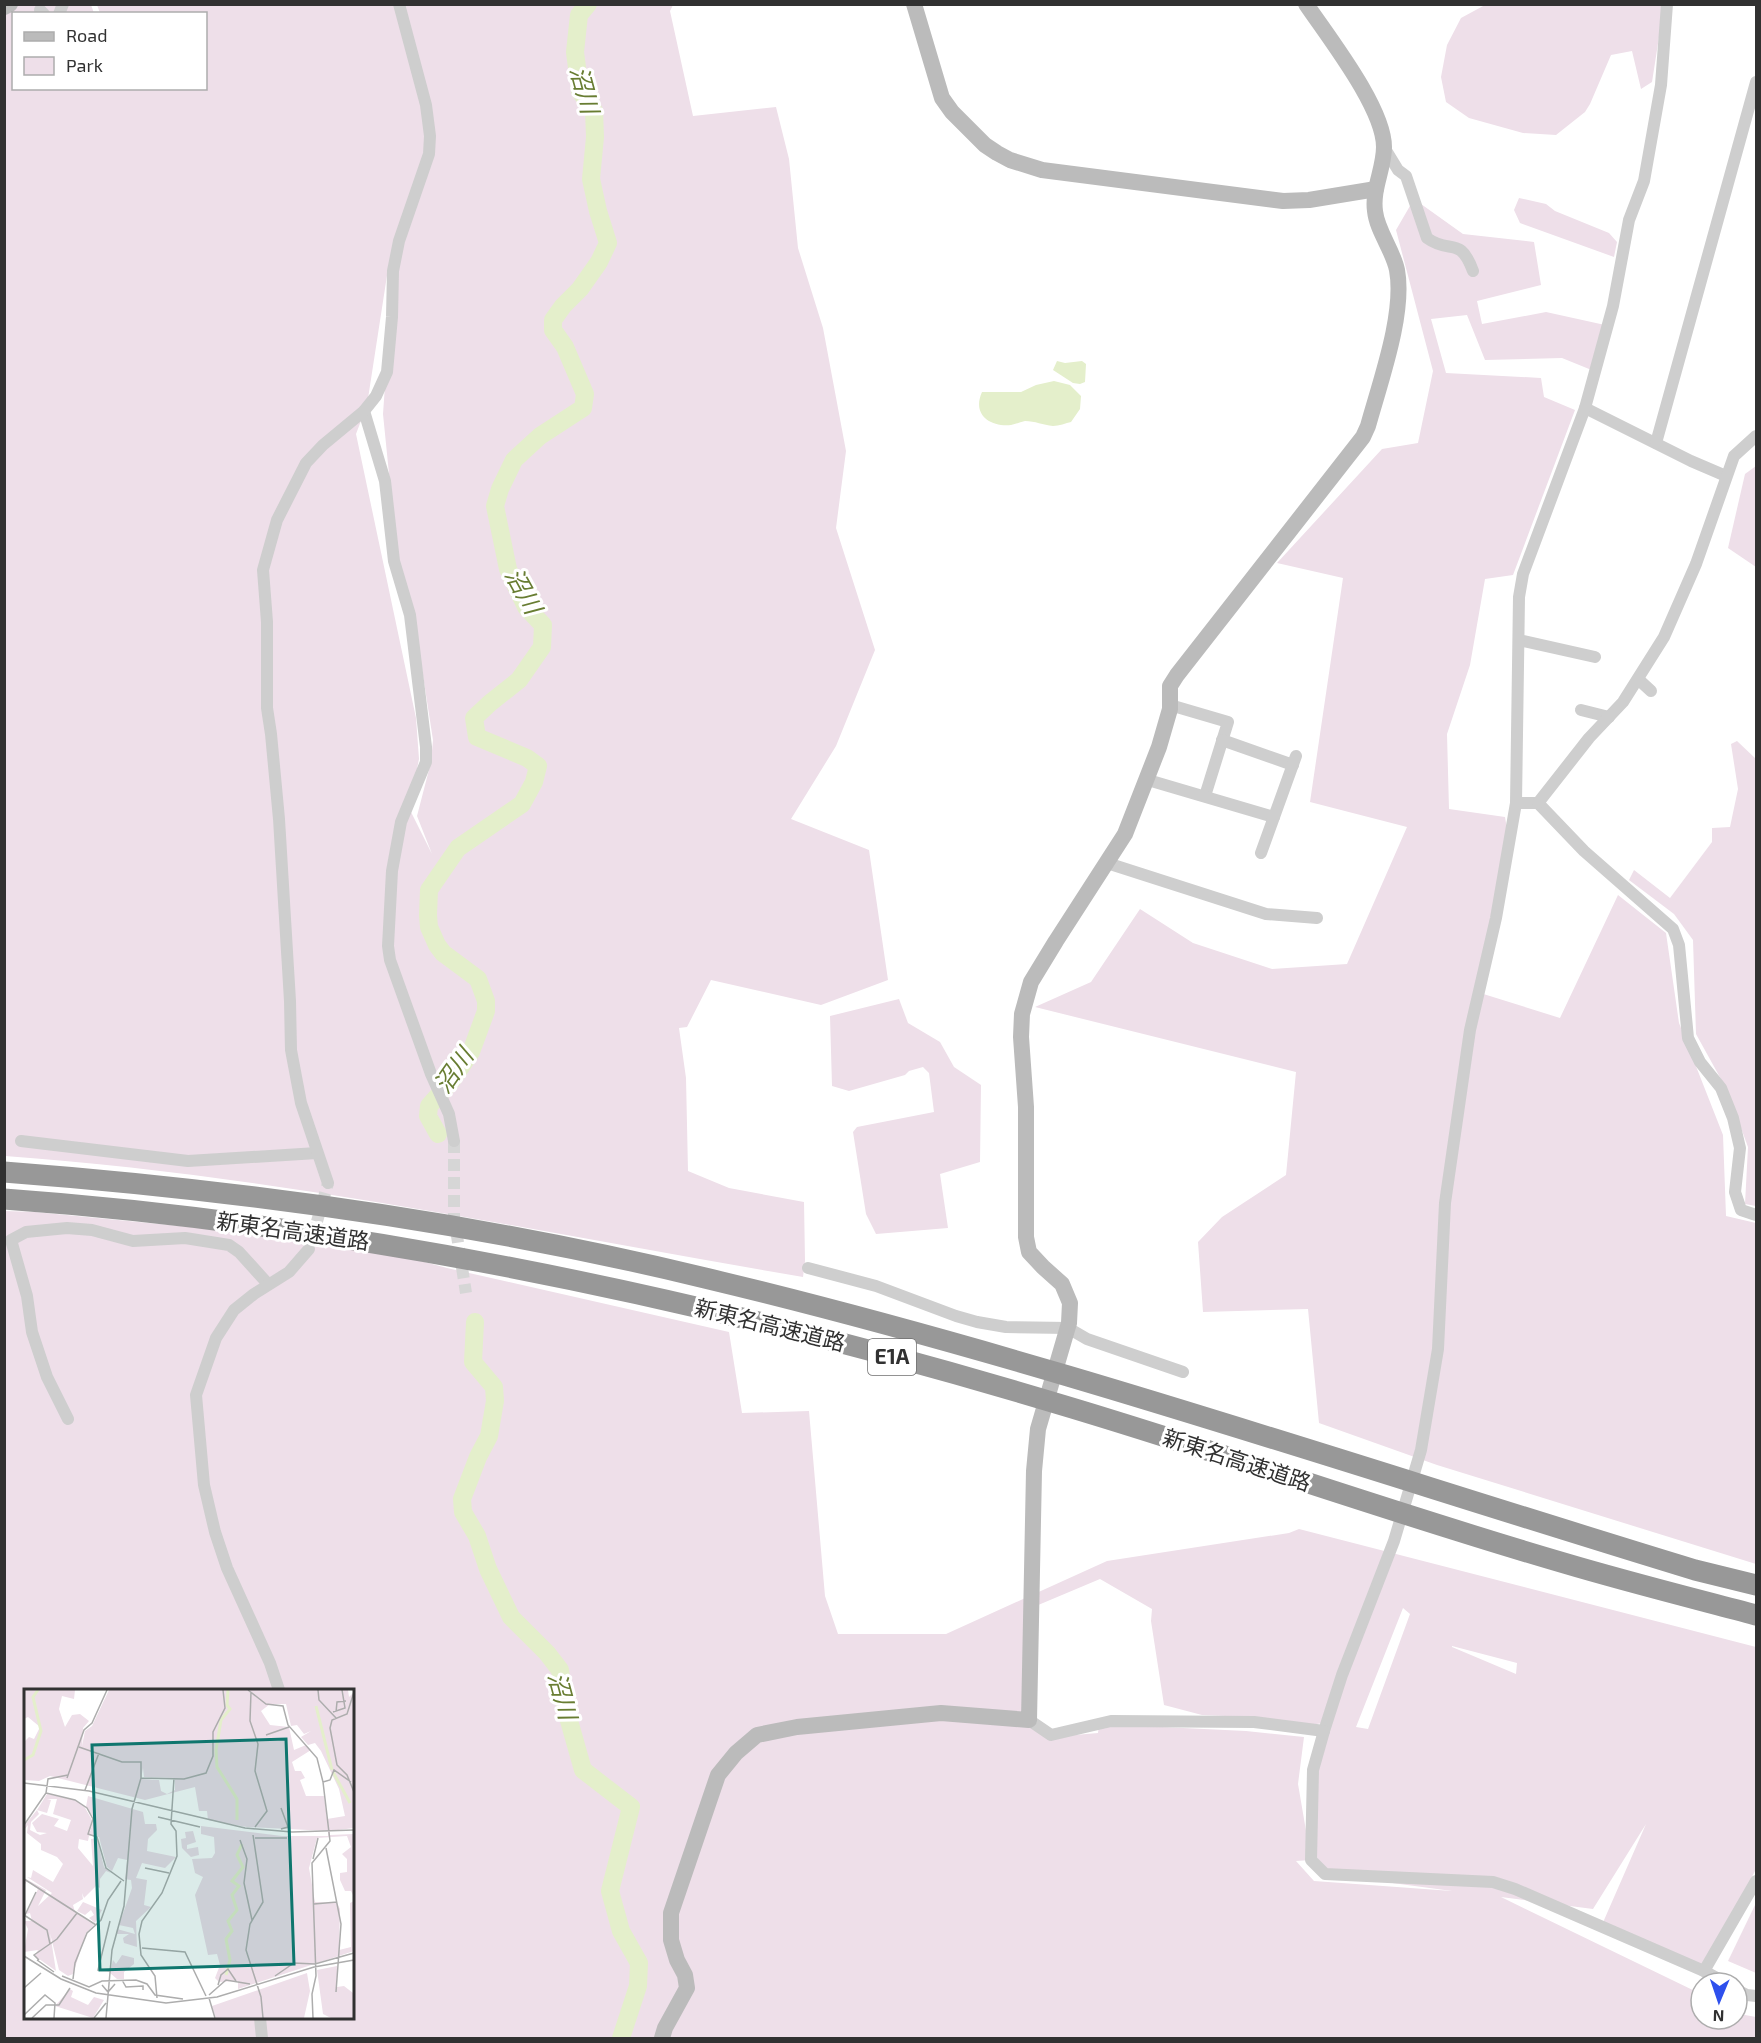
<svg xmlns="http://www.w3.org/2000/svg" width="1761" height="2043" viewBox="0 0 1761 2043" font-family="'Exo 2','Noto Sans JP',sans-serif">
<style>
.green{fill:#eedfe9;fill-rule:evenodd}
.water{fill:#e4efcb}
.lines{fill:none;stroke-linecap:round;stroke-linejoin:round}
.river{stroke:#e4efcb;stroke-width:18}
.street-tunnel{stroke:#d6d6d6;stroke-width:12;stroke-dasharray:12 6;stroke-linecap:butt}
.street{stroke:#cecece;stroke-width:12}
.secondary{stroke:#bbb;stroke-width:16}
.highway{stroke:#989898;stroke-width:21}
.labels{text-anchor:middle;stroke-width:6;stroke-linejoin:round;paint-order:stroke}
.shield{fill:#fff;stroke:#6f6f6f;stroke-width:1.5}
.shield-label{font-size:21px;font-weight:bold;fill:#313131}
.street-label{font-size:22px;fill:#313131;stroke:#fff}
.water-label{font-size:24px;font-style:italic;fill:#687d32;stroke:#fff}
.inset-river{fill:none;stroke:#e4efcb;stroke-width:3}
.inset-road{fill:none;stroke:#adadad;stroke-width:1.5}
.view{fill:#0f766e;fill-opacity:0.15;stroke:#0f766e;stroke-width:3}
.inset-edge{fill:none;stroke:#313131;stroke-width:3}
</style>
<rect width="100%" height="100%" fill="#fff"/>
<!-- green -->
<g class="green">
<path d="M 4,5 L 91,5 L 94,13 L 14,14 L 14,88 L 198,89 L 206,88 L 206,14 L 100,13 L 97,5 L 673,5 L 670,11 L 693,116 L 776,107 L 789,159 L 798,248 L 823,328 L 846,451 L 836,528 L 875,650 L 836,746 L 791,819 L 869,850 L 888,980 L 821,1005 L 711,980 L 687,1027 L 679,1028 L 686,1078 L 688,1171 L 729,1188 L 804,1202 L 805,1261 L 803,1277 C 538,1232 273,1175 5,1156 ZM 388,269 L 393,272 L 383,414 L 397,553 L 413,611 L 433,740 L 431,762 L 417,816 L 432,854 L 409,808 L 419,759 L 416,718 L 356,434 L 367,405 Z"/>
<polygon points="1485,5 1664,5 1652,82 1641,89 1632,51 1611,55 1590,104 1585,112 1556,135 1523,133 1469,118 1446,102 1441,77 1447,45 1461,18"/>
<polygon points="1519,198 1546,204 1555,211 1609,233 1617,242 1614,257 1520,223 1514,210"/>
<polygon points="1414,199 1463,234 1534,242 1541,285 1477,301 1482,324 1546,312 1605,325 1594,371 1562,358 1485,360 1467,315 1431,319 1446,373 1541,378 1544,397 1575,410 1513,575 1485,579 1470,665 1447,734 1449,809 1505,817 1507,829 1477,992 1560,1018 1618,895 1666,933 1679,1023 1723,1135 1726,1216 1756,1223 1756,1564 1437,1465 1319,1423 1308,1309 1203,1312 1198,1242 1222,1217 1286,1175 1296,1072 1035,1007 1091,982 1140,909 1193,943 1272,969 1347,964 1407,827 1310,802 1343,578 1277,563 1382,449 1418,443 1433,371 1396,230"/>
<polygon points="1756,466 1756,465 1756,567 1728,548 1745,474"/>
<polygon points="1737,741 1756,759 1756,1206 1745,1204 1748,1147 1727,1090 1696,1034 1693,940 1674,914 1629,880 1634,870 1670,898 1712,842 1712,828 1730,827 1738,789 1731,744"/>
<polygon points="899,999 908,1023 940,1042 954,1067 981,1085 980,1162 940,1174 948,1228 876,1234 866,1214 853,1132 857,1127 934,1112 929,1073 923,1067 909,1071 905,1075 849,1091 832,1086 830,1016"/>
<path d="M 5,1211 L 35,1212 L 221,1230 L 380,1250 L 447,1268 L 729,1332 L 742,1413 L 809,1411 L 825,1596 L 838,1634 L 946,1634 L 1107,1561 L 1289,1533 L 1299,1529 L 1756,1647 L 1756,1869 L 1704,1971 L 1601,1927 L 1646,1824 L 1593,1909 L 1501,1897 L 1701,1994 L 1701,2019 L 1737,2019 L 1737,2011 L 1745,2015 L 1756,2017 L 1756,2038 L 5,2038 ZM 1100,1579 L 1152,1609 L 1151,1621 L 1164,1705 L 1202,1715 L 1248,1717 L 1310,1725 L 1330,1722 L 1313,1770 L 1311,1845 L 1325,1874 L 1452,1891 L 1314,1881 L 1296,1861 L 1311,1860 L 1298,1784 L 1304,1737 L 1246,1731 L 1099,1724 L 1098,1733 L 1052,1737 L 1033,1723 L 942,1717 L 1024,1716 L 1024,1611 ZM 1403,1608 L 1410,1614 L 1368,1729 L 1356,1727 ZM 1452,1646 L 1517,1663 L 1516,1674 L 1452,1647 ZM 26,1690 L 352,1690 L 352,2018 L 26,2018 Z"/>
<polygon points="1756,1903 1756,1973 1728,1961"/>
</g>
<!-- water -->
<g class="water">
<polygon points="1057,361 1065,363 1082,361 1086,364 1085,382 1080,384 1073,383 1053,370"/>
<path d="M 1054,381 L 1070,385 L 1081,396 L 1080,409 L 1071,422 C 1066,423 1059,426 1053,426 C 1043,425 1035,421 1025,421 C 1020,422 1016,424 1011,425 C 989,427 972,414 982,392 L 1021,392 L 1036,385 Z"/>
</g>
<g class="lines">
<!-- river -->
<g class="river">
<polyline points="438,1134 428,1116 429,1106 452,1080 471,1052 486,1011 486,1001 478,979 443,953 437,945 429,927 428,915 429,890 458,848 522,804 534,782 538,766 527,758 477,737 474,718 490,703 519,680 542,647 543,625 526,607 508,569 495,506 500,489 514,460 540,436 583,408 585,394 565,347 553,330 553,320 563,306 580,289 599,262 608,243 598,211 591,179 595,137 594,111 580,91 575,52 579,15 588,4"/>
<polyline points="475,1322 473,1362 494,1387 495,1401 489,1436 478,1457 462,1499 463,1512 477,1536 488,1569 511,1617 547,1653 560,1670 566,1710 583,1770 631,1807 610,1891 621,1931 639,1963 638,1986 621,2038"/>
</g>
<!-- street-tunnel -->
<g class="street-tunnel">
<polyline points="454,1141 454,1217 466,1293"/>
<polyline points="312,1239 328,1183"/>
</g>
<!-- street -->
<g class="street">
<polyline points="40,10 44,14"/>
<polyline points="59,14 63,4"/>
<path d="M 1384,147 L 1398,170 L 1406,176 L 1427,238 C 1450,255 1460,235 1473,271"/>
<polyline points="1585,408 1691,461 1726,476"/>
<polyline points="364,411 385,481 394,561 410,615 426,747 426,762 401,822 392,871 388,946 390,960 431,1074 449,1114 454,1141"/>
<polyline points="1656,443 1756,82"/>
<polyline points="1519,640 1595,657"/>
<polyline points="1638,679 1651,691"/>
<polyline points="1170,705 1228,722 1205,796"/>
<polyline points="1581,710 1609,717"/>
<polyline points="1222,740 1293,765"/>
<polyline points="1148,780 1274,817"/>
<polyline points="1516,803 1538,803 1584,851 1673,929 1679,945 1688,1038 1700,1062 1721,1088 1733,1118 1740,1148 1735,1192 1741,1210 1756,1215"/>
<polyline points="1538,803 1589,738 1623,702 1664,637 1696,564 1734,456 1756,436"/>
<polyline points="1261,853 1296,756"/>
<polyline points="1107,863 1266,914 1317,918"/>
<polyline points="21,1141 188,1161 317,1153"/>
<polyline points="328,1183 301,1103 291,1050 290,1001 279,819 271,734 267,708 267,622 263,570 277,520 306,463 323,445 364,411 376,396 387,372 392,317 393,271 399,241 429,154 430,136 426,105 399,4"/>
<polyline points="808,1268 876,1286 956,1316 977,1322 1006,1327 1068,1328 1087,1339 1183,1372"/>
<polyline points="68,1419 47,1377 32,1332 27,1296 11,1240 26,1232 67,1228 92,1230 133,1241 185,1238 229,1245 239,1252 268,1284"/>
<polyline points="279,1690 270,1663 227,1568 215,1532 204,1485 196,1395 216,1338 234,1310 254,1294 289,1272 309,1249"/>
<polyline points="1029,1720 1051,1735 1111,1721 1254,1722 1324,1731 1342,1675 1394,1541 1421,1450 1438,1349 1445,1203 1470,1030 1496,918 1516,803 1519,597 1523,574 1585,408 1613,306 1629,220 1644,181 1661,85 1667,4"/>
<polyline points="1324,1731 1313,1770 1311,1860 1325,1874 1493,1882 1515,1889 1704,1971 1726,1983"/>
<polyline points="1704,1971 1756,1881"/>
<polyline points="1737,1990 1747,1995 1756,1996"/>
<polyline points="260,2018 262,2038"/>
</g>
<!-- secondary -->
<g class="secondary">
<polyline points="914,4 942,98 952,112 985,145 997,153 1010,160 1042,170 1283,201 1309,200 1376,189"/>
<polyline points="4,7 10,4"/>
<path d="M 662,2038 L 665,2028 L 687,1988 L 685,1975 L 677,1960 L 671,1940 L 671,1913 L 718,1775 L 736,1753 L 757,1735 L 797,1727 L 941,1713 L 1029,1720 L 1034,1471 L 1038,1429 L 1069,1323 L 1070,1303 L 1062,1284 L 1043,1267 L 1029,1252 L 1026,1237 L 1026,1107 L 1021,1037 L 1022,1014 L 1031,982 L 1056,941 L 1125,834 L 1159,747 L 1170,709 L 1170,686 L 1177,675 L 1363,437 L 1368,426 C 1380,382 1405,314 1397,270 C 1393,250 1377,231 1375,211 C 1372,189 1384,169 1384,147 C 1384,108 1329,38 1306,4"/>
</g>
<!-- highway -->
<g class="highway">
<path d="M 4,1172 C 240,1190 475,1222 705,1278 C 1040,1358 1366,1470 1695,1570 L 1756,1585"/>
<path d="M 4,1199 C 364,1225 717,1301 1062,1405 C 1230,1455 1395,1514 1564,1563 C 1628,1582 1692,1598 1756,1615"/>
</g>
</g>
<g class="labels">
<!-- shield labels -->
<rect class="shield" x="868" y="1339" width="48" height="36" rx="4.5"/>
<g class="shield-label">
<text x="892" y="1364">E1A</text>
</g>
<!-- street labels -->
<g class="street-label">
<text transform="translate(293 1231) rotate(8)" y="8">新東名高速道路</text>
<text transform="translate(770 1325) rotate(14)" y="8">新東名高速道路</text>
<text transform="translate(1237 1460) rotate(18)" y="8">新東名高速道路</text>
</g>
<!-- water labels -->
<g class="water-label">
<text transform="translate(584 90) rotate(75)" y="8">沼川</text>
<text transform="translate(523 591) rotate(61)" y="8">沼川</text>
<text transform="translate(454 1071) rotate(-55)" y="8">沼川</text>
<text transform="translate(562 1696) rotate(75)" y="8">沼川</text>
</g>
</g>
<!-- overview -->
<g transform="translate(24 1689)">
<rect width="330" height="330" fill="#fff"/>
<path d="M 0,1 L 51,1 L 50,10 L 38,7 L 35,20 L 41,38 L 48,26 L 56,25 L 65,32 L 59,39 L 58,57 L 61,42 L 68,37 L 85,1 L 324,1 L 325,8 L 330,3 L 330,139 L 306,142 L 306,146 L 330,145 L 330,208 L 327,202 L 321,202 L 316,191 L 316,184 L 323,183 L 323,170 L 318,165 L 327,158 L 323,147 L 293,149 L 285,179 L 291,213 L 313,214 L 316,220 L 315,261 L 327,258 L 326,214 L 330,212 L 330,262 L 214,300 L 214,292 L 195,293 L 191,289 L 196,276 L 193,265 L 184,266 L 171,206 L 179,188 L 171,184 L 168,170 L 188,169 L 191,164 L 190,148 L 177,145 L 177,137 L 258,147 L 304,147 L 304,142 L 223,138 L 184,131 L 183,122 L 175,122 L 171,98 L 121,111 L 26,87 L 15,92 L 0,91 L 0,53 L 5,48 L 10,50 L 16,38 L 4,28 L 0,30 ZM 246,15 L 262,15 L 267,37 L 273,36 L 280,45 L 287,42 L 277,48 L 284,56 L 291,54 L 297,62 L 315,100 L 321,127 L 303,130 L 300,107 L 282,107 L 276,91 L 281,89 L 277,82 L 271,82 L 268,73 L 287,61 L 282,56 L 270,61 L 265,38 L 246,36 L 237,22 ZM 119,79 L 120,88 L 151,89 L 151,101 L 143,105 L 137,102 L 135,91 L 117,90 ZM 23,105 L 51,111 L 60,117 L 68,131 L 64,152 L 55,150 L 54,159 L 69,177 L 67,150 L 73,149 L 80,178 L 87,184 L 82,182 L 76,190 L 76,199 L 72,197 L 60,209 L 58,204 L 59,210 L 49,216 L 51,223 L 70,236 L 62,244 L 49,285 L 44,287 L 35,281 L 26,244 L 32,282 L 11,267 L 14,261 L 0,263 L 4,240 L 0,232 L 8,232 L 6,224 L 2,225 L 14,200 L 3,192 L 0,197 L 1,192 L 2,190 L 22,201 L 14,217 L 28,204 L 3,188 L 7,189 L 9,181 L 29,193 L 39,175 L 33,168 L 17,161 L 17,155 L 3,144 L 4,136 L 0,141 L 0,137 L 13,121 L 15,125 L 7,133 L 6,141 L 16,146 L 23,144 L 13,143 L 8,134 L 18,125 L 35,130 L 30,137 L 43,142 L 47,131 L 29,125 L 33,110 L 23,110 L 27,111 L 23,124 L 13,121 ZM 64,107 L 119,123 L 121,135 L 132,135 L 133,141 L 124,150 L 123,162 L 152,168 L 141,179 L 118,174 L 112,189 L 123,191 L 120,216 L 127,218 L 112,232 L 113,258 L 100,254 L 99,249 L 105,245 L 92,245 L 93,240 L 111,245 L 109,239 L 95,236 L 108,199 L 107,191 L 101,190 L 103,171 L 94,169 L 88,182 L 83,178 L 75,148 L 65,146 L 70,129 L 62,118 ZM 169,142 L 172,153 L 163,156 L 163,160 L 174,158 L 175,166 L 167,168 L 158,159 L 157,150 L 162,149 L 161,143 ZM 59,213 L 78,221 L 71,234 L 65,229 L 70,226 L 67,221 L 61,226 L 53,222 ZM 98,266 L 110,269 L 110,275 L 100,283 L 100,290 L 93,290 L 86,284 L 89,271 L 92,275 ZM 313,277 L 313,298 L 320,297 L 329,304 L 330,329 L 307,329 L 299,325 L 293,281 ZM 283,284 L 286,302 L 280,329 L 192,329 L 188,317 ZM 46,300 L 49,302 L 47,308 L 64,316 L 70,308 L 80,311 L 69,329 L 31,317 Z" fill="#eedfe9" fill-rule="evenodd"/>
<path class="inset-river" d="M 204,1 L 203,16 L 206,20 L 197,31 L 192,61 L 193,78 L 213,110 L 213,131M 292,17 L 308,81M 0,71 L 9,66 L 17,42 L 9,8 L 14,1M 309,83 L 326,114M 202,286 L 206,271 L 202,250 L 208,242 L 204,232 L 213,221 L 208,206 L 215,197 L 208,192 L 219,178 L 213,166 L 218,155"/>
<path class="inset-road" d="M 224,1 L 242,15 L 259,17 L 264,36 L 293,69 L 299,93 L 306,152 L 288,174 L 292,287 L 288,305 L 289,329M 294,1 L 295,11 L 312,29M 227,3 L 226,32 L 234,55 L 231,82 L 243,122 L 231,138M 330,3 L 323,25 L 308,31 L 306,39 L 313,76 L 323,86 L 330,103M 309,23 L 321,19 L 318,1M 312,23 L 313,13 L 322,12M 242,46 L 265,38M 55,58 L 98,73 L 117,73 L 117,89M 43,89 L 60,41 L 68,34 L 83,1M 299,93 L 306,91 L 310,81 L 327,93M 0,94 L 65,102 L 221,139 L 268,143 L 330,141M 61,101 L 75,64M 22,104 L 51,111 L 63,119 L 69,130 L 64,145 L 73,148 L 82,179 L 100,192M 257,119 L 264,138 L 257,140M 134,128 L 176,138M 0,136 L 22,104 L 24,90 L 44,86M 229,146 L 239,213 L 226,235 L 222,261 L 237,308 L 239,329M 231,149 L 263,149M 216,151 L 223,170 L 220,194 L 228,231M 302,159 L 317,235 L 312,303M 289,170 L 294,149M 121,179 L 145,184M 0,190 L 72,236M 290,215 L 313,213M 0,226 L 23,241 L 26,255M 1,226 L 12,203M 86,232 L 74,281 L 86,282M 118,259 L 161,263 L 182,307M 0,267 L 37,290 L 72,304 L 142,314 L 193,308 L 290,278 L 330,271M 13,271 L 30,283M 15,271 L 10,266 L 33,250 L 53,224M 38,287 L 65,298 L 78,292 L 112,291 L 123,295 L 131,306 L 159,310M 251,287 L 270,274 L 291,275 L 330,264M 49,290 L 51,274 L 63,244 L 77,231 L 84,211 L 97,192M 98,291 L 102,298 L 119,297 L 119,301M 78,296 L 84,303 L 91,295M 194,296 L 197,286 L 204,280 L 212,292M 0,299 L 17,284M 185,306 L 202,291 L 226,295M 133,309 L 131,287 L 117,266 L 115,245 L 118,232 L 138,204 L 153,167 L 152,142 L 147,135 L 150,89M 185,309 L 191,329M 0,326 L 21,306 L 31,314 L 30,329M 8,329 L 22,316 L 35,316 L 46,299M 70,329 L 82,314M 82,329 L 88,261 L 100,217 L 108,120 L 117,89 L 160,90 L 182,84 L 189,67 L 189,43 L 201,19 L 199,1"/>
<path class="view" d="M 262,50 L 270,275 L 76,281 L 68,56 Z"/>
<rect width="330" height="330" class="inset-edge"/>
</g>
<!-- border -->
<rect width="1761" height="2043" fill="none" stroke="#313131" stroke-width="12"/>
<!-- legend -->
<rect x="12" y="12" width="195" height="78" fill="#ffffff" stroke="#adadad" stroke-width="1.5"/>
<rect x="24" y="32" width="30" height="9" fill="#bbbbbb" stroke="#adadad" stroke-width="1.5"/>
<text x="66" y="42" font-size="18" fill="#313131">Road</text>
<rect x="24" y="57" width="30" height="18" fill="#eedfe9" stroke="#adadad" stroke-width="1.5"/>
<text x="66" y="72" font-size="18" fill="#313131">Park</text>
<!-- north arrow -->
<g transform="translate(1719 2001) rotate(182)"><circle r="28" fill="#ffffff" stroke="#adadad" stroke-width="1.5"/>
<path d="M0-4.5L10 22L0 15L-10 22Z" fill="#2e50ed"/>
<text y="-9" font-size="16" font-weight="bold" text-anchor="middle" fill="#313131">N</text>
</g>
</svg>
